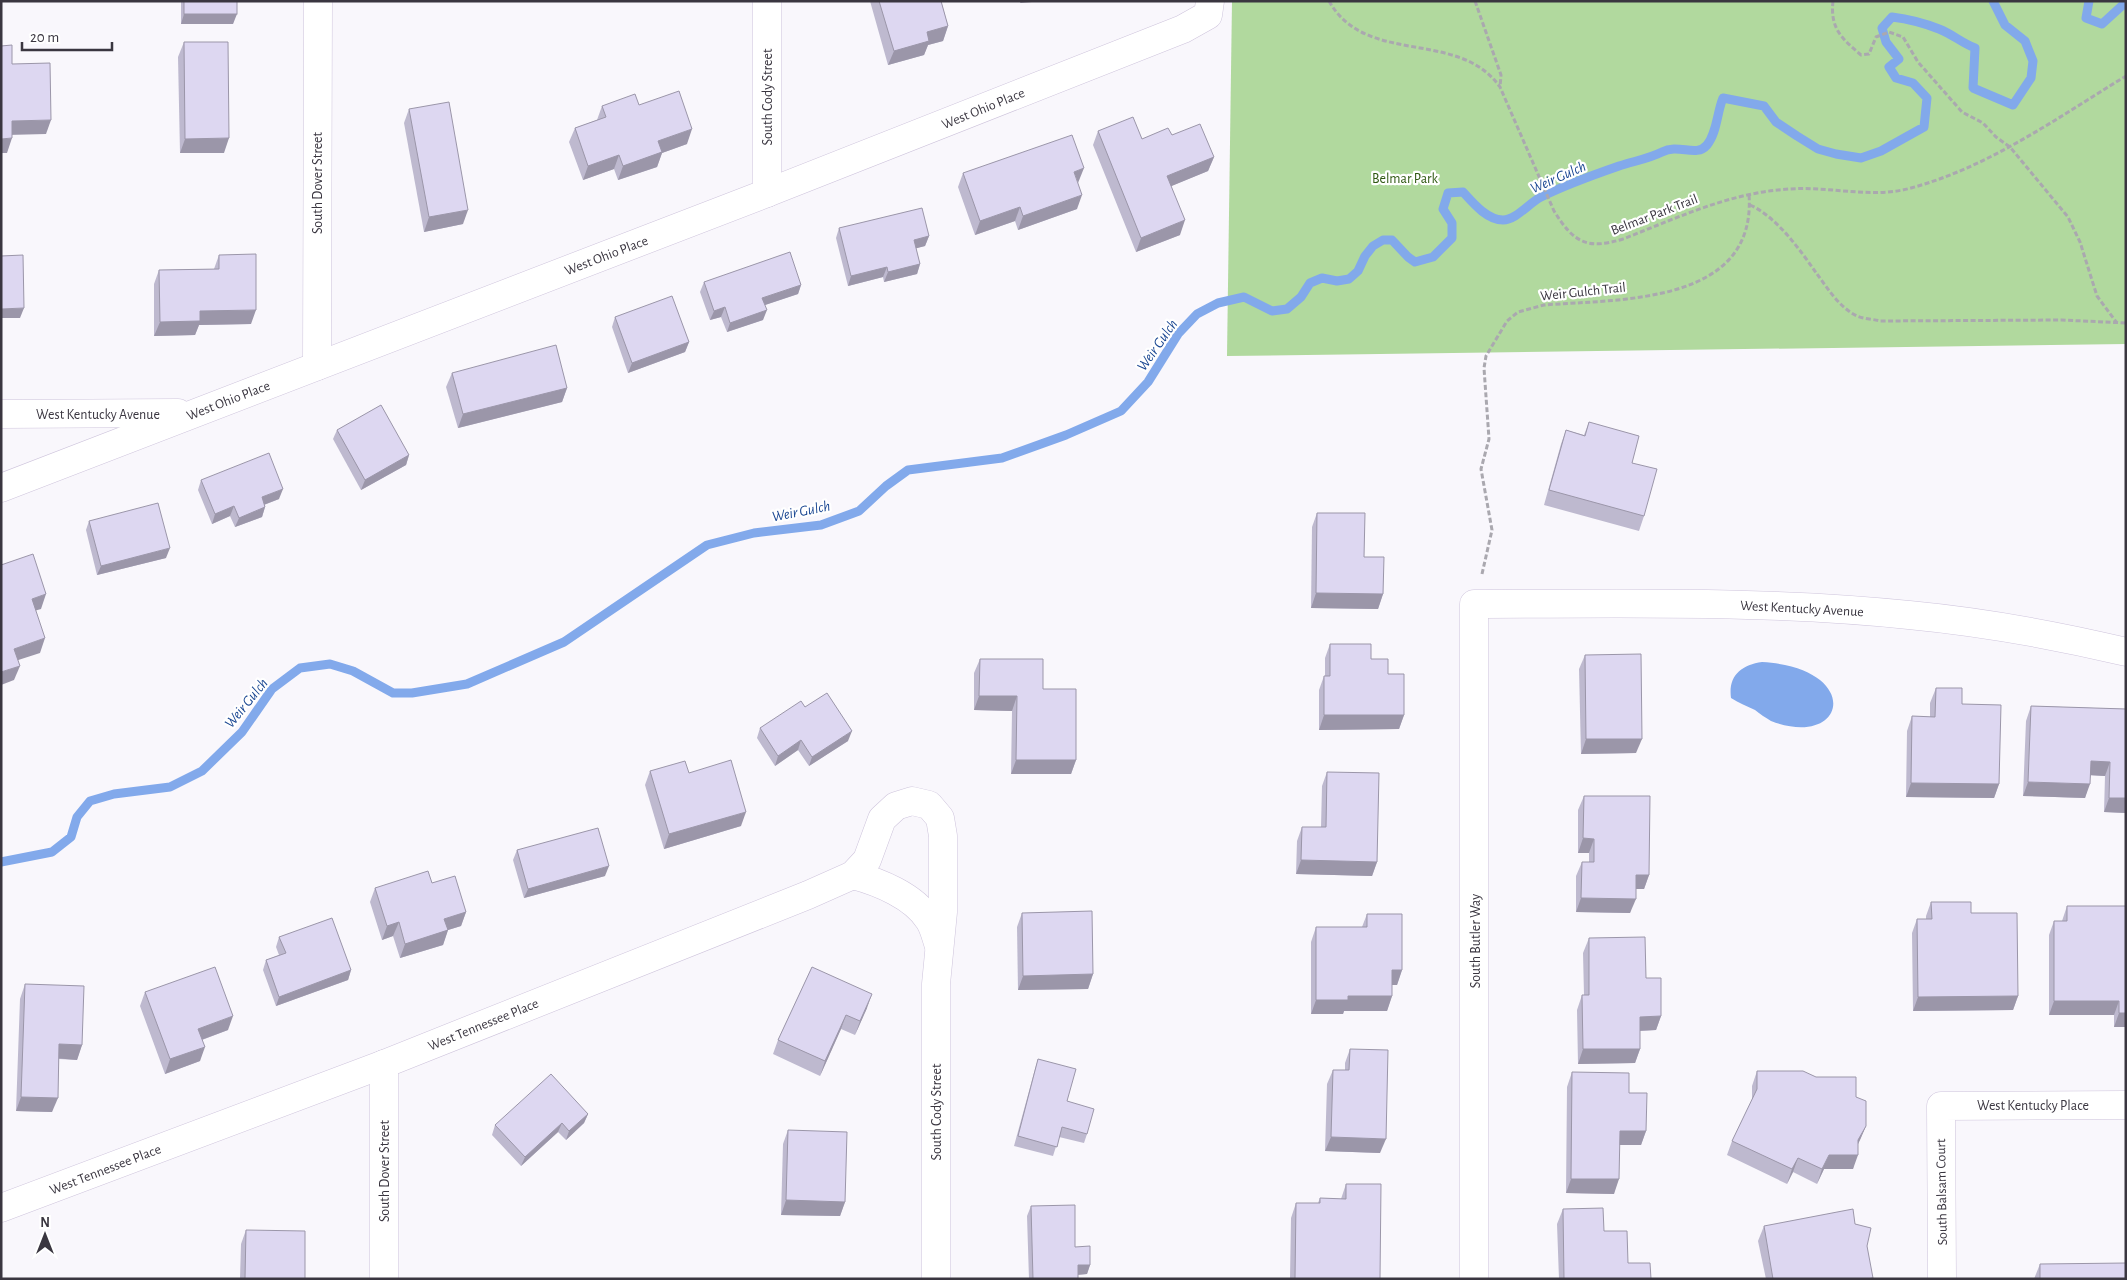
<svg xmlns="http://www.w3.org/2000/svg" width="2127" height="1280" viewBox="0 0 2127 1280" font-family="'Alegreya Sans',sans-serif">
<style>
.green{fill:#b1d99e}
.water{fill:#82a9eb}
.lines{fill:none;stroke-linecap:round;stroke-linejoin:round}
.stream{stroke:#82a9eb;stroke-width:9}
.minor-casing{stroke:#cec4dc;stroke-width:29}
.path{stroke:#aaa8af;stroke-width:3;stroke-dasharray:5 2.5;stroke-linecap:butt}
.minor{stroke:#fff;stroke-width:28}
.wall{fill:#beb9cf}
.shaded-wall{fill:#9b96a9}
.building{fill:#ddd7f1;stroke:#9b96a9}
.labels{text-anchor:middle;stroke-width:4.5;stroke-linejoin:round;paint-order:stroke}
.street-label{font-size:14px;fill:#3a3640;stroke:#fff}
.park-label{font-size:14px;fill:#2f5812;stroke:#fff}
.water-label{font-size:15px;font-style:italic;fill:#184591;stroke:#fff}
</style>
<rect width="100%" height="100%" fill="#f9f7fc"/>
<!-- green -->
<polygon class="green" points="1232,1 2126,1 2126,344 1227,356"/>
<!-- water -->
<path class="water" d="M 1762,662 C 1864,668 1847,750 1771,721 C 1766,718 1760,714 1755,710 C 1747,706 1739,703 1731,698 C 1728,676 1741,665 1762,662 Z"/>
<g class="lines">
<!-- stream -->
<g class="stream">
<polyline points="2089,1 2086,18 2102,24 2126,2"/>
<path d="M 1,862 L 52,852 L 71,837 L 77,817 L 90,801 L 114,794 L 170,787 L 202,771 L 242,732 L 272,689 L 300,668 L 330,664 L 353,671 L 393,693 L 412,693 L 467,684 L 564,642 L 707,545 L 754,533 L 821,525 L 859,511 L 886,486 L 908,470 L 1002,458 L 1066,435 L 1121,411 L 1148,382 L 1178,334 L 1197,314 L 1218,303 L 1244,297 L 1272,311 L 1287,309 L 1301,297 L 1310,283 L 1322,278 L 1337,281 L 1349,279 L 1358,271 L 1365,256 L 1373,246 L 1383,240 L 1392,240 L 1408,257 L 1415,262 L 1433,257 L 1452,238 L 1452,223 L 1443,209 L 1448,193 L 1463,192 C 1473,203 1487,220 1503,220 C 1516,220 1529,203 1541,197 C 1565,185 1593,175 1619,166 C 1634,161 1648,159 1662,152 C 1679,143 1696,158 1707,145 C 1717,133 1717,112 1723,98 L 1764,106 L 1776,122 L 1797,136 L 1818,149 L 1836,154 L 1861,158 L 1881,151 L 1924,127 L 1927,98 L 1913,83 L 1896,78 L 1889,67 L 1899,59 L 1886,42 L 1882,28 L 1892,17 C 1908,19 1924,23 1939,29 C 1952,34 1962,43 1975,48 L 1973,88 L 2013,105 L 2031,78 L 2033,61 L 2025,41 L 2005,25 L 1993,1"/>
</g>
<!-- minor casing -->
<g class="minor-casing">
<g id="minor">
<polyline points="767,193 767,1"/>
<polyline points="317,366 318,1"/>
<polyline points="1,414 178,413"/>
<polyline points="1,488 767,193 1183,29 1208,15 1210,1"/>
<path d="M 853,875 C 879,882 914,896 929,920 C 934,927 936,938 939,946"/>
<polyline points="1,1208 384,1064 808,895 853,875 867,860 882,819 896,806 912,801 929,805 940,818 943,836 943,912 936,984 936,1279"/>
<polyline points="384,1279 384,1064"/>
<path d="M 1474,1279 L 1474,604 C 1619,604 1765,600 1909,615 C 1982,622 2055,635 2126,652"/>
<polyline points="1942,1279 1941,1106 2126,1105"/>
</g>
</g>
<!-- path -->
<g class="path">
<path d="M 1329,1 C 1366,67 1458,28 1500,87 L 1554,211 C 1574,243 1587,250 1623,239 C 1677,218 1731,192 1790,189 C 1830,186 1871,199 1911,188 C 1989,167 2057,118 2126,76"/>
<polyline points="1475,1 1501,75 1500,87"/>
<path d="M 1833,1 C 1830,28 1841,38 1861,55 L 1869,54 L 1876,37 L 1889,32 L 1903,37 L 1918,62 L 1962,112 L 1983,123 L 1996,137 L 2010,147 L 2068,217 L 2080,242 L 2097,296 L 2117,323"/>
<path d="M 1750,205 C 1777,217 1800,250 1817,274 C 1828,289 1840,308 1857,316 C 1864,319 1873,319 1880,321 L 2062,320 L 2126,323"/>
<path d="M 1482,574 L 1492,530 L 1481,469 L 1489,439 L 1484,368 L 1486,356 L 1507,321 L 1518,312 L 1544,305 C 1620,299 1757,305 1749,194"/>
</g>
<!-- minor -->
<use href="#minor" class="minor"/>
</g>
<!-- wall -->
<g class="wall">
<polygon points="181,1 237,1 233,24 181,24"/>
<polygon points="870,1 941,1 948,26 943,41 928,45 924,55 888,65"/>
<polygon points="184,42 224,153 180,153 178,57"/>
<polygon points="639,105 687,144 662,153 657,167 618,180 614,169 583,180 569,142 575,128 597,120 602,106"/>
<polygon points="409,109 463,224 424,232 404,123"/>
<polygon points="1098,131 1142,139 1172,135 1214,157 1208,171 1171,186 1180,235 1136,252 1093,145"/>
<polygon points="963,173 1078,183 1077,209 1018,230 1015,221 975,235 958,187"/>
<polygon points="839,228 929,236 925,246 916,248 920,264 917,274 884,282 883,277 848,286 836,238"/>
<polygon points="219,255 251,324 199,325 195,335 154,336 154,284 159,270 214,269"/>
<polygon points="704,282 801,285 798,294 765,305 763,320 727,332 721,317 710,320 700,292"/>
<polygon points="615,317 689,342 685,352 628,373 612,327"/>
<polygon points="452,373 567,388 562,402 458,428 446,387"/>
<polygon points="1589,422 1632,463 1644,516 1639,531 1544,505 1561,444 1566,430 1584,435"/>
<polygon points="337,430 409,455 406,465 361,490 333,439"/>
<polygon points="201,480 279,499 264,505 265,507 262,517 235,527 230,516 212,524 198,490"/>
<polygon points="1317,513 1364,557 1383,594 1378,609 1311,608 1312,527"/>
<polygon points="89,521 166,558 97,575 86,530"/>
<polygon points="1330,644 1371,659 1404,715 1399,729 1319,730 1319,690 1324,676 1325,676 1325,658"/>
<polygon points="1585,655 1636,753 1581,754 1579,669"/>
<polygon points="980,659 1043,689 1076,760 1071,774 1011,774 1012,711 974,710 974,673"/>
<polygon points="1936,688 1962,704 1999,784 1994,798 1906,797 1907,731 1912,716 1930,717 1930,703"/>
<polygon points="2031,706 2126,709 2126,813 2104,812 2105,776 2091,775 2085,798 2023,796 2026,721"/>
<polygon points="805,707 848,741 809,766 798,750 775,766 757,738 760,728"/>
<polygon points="650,771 689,773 741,826 664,849 645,785"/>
<polygon points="1327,772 1377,862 1372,876 1296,874 1297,841 1302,827 1321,827 1322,786"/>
<polygon points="1584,796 1649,875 1644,889 1636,889 1630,913 1576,912 1576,876 1582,862 1589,862 1589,853 1578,853 1578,810"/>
<polygon points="517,850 605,876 524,898 513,860"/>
<polygon points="432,883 466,912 461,926 448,930 443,945 400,958 393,936 382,940 370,902 375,888"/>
<polygon points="1931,902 1971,913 2018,996 2013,1010 1913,1011 1912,933 1917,919 1926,919 1926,916"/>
<polygon points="2067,906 2126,906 2126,1027 2114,1027 2114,1015 2049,1015 2049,935 2054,921 2062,921"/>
<polygon points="1022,913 1093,974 1088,989 1018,990 1017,927"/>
<polygon points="1367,914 1402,970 1397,985 1392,985 1392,996 1387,1011 1344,1011 1343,1014 1311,1014 1311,942 1316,927 1362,927"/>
<polygon points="279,937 351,970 348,980 276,1006 263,970 266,960 279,955 276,947"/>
<polygon points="1589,938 1646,978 1661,1016 1656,1030 1640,1031 1640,1049 1635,1063 1578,1064 1577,1010 1582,995 1584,995 1583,953"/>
<polygon points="812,967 867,1008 855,1035 841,1029 820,1076 773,1054 778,1040"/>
<polygon points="25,984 82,1045 77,1060 59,1059 52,1112 16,1111 20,999"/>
<polygon points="145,992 228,1030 202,1040 200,1061 165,1074 140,1006"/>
<polygon points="1350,1049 1380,1153 1325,1151 1327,1084 1333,1070 1345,1070 1345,1063"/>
<polygon points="1038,1059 1067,1101 1087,1134 1084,1143 1059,1137 1053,1156 1014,1146 1035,1069"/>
<polygon points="1757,1071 1856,1097 1866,1126 1858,1144 1853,1169 1824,1169 1817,1184 1793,1172 1787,1184 1727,1155 1732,1141 1752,1100 1752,1086"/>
<polygon points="1572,1072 1629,1093 1646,1131 1641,1145 1619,1145 1614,1194 1566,1193 1567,1087"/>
<polygon points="588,1114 584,1123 566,1140 558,1132 521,1166 492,1135 495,1125"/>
<polygon points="788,1130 845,1202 840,1216 781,1215 783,1144"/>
<polygon points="1346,1184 1380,1279 1290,1279 1291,1218 1296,1203 1318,1203 1320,1198 1341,1199"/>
<polygon points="1031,1206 1075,1247 1090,1265 1087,1274 1078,1275 1078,1279 1029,1279 1027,1216"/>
<polygon points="1563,1209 1604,1231 1628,1263 1651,1279 1559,1279 1557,1224"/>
<polygon points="1855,1224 1867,1246 1872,1279 1766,1279 1758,1241 1764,1226"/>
<polygon points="246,1230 305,1279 240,1279 241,1244"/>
<polygon points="2040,1264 2126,1279 2034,1279"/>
</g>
<!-- shaded-wall -->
<g class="shaded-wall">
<polygon points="1021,1 1044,1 1020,3"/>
<polygon points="184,14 237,14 233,24 181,24"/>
<polygon points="948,26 943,41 928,45 924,55 888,65 894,51 927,32"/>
<polygon points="51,120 46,134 7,135 12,121"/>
<polygon points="692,129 687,144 662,153 657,167 618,180 623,166 658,141"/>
<polygon points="12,138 7,153 1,153 1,139"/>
<polygon points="229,138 224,153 180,153 185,139"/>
<polygon points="619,155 614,169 583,180 588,166"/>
<polygon points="1214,157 1208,171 1162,190 1167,176"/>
<polygon points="1084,168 1078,183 1074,172"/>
<polygon points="1082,195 1077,209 1018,230 1023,216"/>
<polygon points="1020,207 1015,221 975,235 980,221"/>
<polygon points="468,210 463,224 424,232 429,217"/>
<polygon points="1185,220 1180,235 1136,252 1141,238"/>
<polygon points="929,236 925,246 910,250 914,240"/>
<polygon points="920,264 917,274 884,282 888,272"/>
<polygon points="887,267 883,277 848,286 851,276"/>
<polygon points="801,285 798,294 759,307 762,298"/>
<polygon points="725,307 721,317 710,320 714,311"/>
<polygon points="24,308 20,318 1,318 1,309"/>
<polygon points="256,310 251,324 199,325 195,335 154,336 160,322 200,311"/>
<polygon points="767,310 763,320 727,332 730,323"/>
<polygon points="689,342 685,352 628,373 632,363"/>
<polygon points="567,388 562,402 458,428 463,414"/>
<polygon points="409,455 406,465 361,490 365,480"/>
<polygon points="283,489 279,499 258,507 262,497"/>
<polygon points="234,506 230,516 212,524 215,514"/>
<polygon points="265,507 262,517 235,527 239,518"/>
<polygon points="170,548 166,558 97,575 101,566"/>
<polygon points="1316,593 1383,594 1378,609 1311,608"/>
<polygon points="46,594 41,609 27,613 32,599"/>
<polygon points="45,638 40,653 9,663 14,649"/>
<polygon points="20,666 14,680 1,685 1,672"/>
<polygon points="979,696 1017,696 1012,711 974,710"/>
<polygon points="1324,715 1404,715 1399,729 1319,730"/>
<polygon points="852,731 848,741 809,766 812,757"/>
<polygon points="1586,739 1642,739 1636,753 1581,754"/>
<polygon points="801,740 798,750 775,766 778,756"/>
<polygon points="1016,760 1076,760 1071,774 1011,774"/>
<polygon points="2091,761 2110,762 2105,776 2086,775"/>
<polygon points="2028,782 2090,784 2085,798 2023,796"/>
<polygon points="1911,783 1999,784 1994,798 1906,797"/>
<polygon points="2109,798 2126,798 2126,813 2104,812"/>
<polygon points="746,812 741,826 664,849 669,834"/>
<polygon points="1583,838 1594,839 1589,853 1578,853"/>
<polygon points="1301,860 1377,862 1372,876 1296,874"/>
<polygon points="609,866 605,876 524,898 528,889"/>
<polygon points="1636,875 1649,875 1644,889 1630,889"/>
<polygon points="1581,898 1636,899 1630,913 1576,912"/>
<polygon points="466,912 461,926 448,930 443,945 400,958 405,944 444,919"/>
<polygon points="399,922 393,936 382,940 387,926"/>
<polygon points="351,970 348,980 276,1006 279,997"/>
<polygon points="1392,970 1402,970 1397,985 1387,985"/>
<polygon points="1093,974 1088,989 1018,990 1023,976"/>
<polygon points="872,994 867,1008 855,1035 860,1021"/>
<polygon points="1348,996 1392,996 1387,1011 1344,1011 1343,1014 1311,1014 1316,1000"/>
<polygon points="2018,996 2013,1010 1913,1011 1918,997"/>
<polygon points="2054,1001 2119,1001 2114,1015 2049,1015"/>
<polygon points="2119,1013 2126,1013 2126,1027 2114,1027"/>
<polygon points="846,1015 841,1029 820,1076 825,1061"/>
<polygon points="233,1016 228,1030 193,1043 198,1029"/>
<polygon points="1661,1016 1656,1030 1635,1031 1640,1017"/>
<polygon points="59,1044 82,1045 77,1060 54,1058"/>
<polygon points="205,1047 200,1061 165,1074 170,1059"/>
<polygon points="1583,1049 1640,1049 1635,1063 1578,1064"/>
<polygon points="21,1097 58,1098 52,1112 16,1111"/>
<polygon points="588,1114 584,1123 566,1140 569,1131"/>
<polygon points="562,1123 558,1132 521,1166 525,1157"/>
<polygon points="1866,1126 1860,1140 1853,1154 1858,1140"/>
<polygon points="1620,1131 1646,1131 1641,1145 1614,1145"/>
<polygon points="1331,1137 1386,1139 1380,1153 1325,1151"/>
<polygon points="1829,1155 1858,1155 1853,1169 1824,1169 1817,1184 1822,1169"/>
<polygon points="1798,1158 1793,1172 1787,1184 1792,1169"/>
<polygon points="1571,1179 1619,1179 1614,1194 1566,1193"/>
<polygon points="786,1200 845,1202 840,1216 781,1215"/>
<polygon points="1078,1265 1090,1265 1087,1274 1074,1275"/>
</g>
<!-- building -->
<g class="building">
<rect x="184" y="1" width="53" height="13"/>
<polygon points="879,1 941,1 948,26 927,32 929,41 894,51"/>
<polygon points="184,42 228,42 229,138 185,139"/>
<polygon points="12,45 12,64 50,63 51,120 12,121 12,138 1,139 1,46"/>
<polygon points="679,91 692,129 658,141 662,152 623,166 619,155 588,166 575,128 606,117 602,106 635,94 639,105"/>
<polygon points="449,102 468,210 429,217 409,109"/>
<polygon points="1133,117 1142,139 1168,128 1172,135 1200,124 1214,157 1167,176 1185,220 1141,238 1098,131"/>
<polygon points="1072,135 1084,168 1074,172 1082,195 1023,216 1020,207 980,221 963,173"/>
<polygon points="922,208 929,236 914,240 920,264 888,272 887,267 851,276 839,228"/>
<polygon points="790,252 801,285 762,298 767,310 730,323 725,307 714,311 704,282"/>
<polygon points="256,254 256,310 200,311 200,321 160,322 159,270 219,269 219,255"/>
<polygon points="23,255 24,308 1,309 1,256"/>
<polygon points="672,296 689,342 632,363 615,317"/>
<polygon points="556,345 567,388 463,414 452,373"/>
<polygon points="381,405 409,455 365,480 337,430"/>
<polygon points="1589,422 1639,436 1632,463 1657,469 1644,516 1549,490 1566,430 1585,436"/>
<polygon points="269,453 283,489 262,497 265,507 239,518 234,506 215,514 201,480"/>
<polygon points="158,503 170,548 101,566 89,521"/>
<polygon points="1317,513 1365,513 1364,557 1384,557 1383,594 1316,593"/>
<polygon points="33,554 46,594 32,599 45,638 14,649 20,666 1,672 1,565"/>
<polygon points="1330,644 1371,644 1371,659 1388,659 1388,674 1404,674 1404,715 1324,715 1324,676 1330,676"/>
<polygon points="1641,654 1642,739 1586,739 1585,655"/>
<polygon points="980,659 1043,659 1043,689 1076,689 1076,760 1016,760 1017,696 979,696"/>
<polygon points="1936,688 1962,688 1962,704 2001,705 1999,784 1911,783 1912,716 1935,717"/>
<polygon points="827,693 852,731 812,757 801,740 778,756 760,728 801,701 805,707"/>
<polygon points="2031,706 2126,709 2126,798 2109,798 2110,762 2091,761 2090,784 2028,782"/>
<polygon points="731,760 746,812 669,834 650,771 685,761 689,773"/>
<polygon points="1327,772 1379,773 1377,862 1301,860 1302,827 1326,827"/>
<polygon points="1584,796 1650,796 1649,875 1636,875 1636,899 1581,898 1582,862 1594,862 1594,839 1583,838"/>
<polygon points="598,828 609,866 528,889 517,850"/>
<polygon points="428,871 432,883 455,876 466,912 444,919 448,930 405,944 399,922 387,926 375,888"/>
<polygon points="1931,902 1971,902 1971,913 2017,913 2018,996 1918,997 1917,919 1932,919"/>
<polygon points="2067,906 2126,906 2126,1013 2119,1013 2119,1001 2054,1001 2054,921 2067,921"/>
<polygon points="1092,911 1093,974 1023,976 1022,913"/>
<polygon points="1367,914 1402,914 1402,970 1392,970 1392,996 1348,996 1348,1000 1316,1000 1316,927 1367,927"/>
<polygon points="332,918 351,970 279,997 266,960 286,953 279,937"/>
<polygon points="1645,937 1646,978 1661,978 1661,1016 1640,1017 1640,1049 1583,1049 1582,995 1589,995 1589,938"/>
<polygon points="215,967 233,1016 198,1029 205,1047 170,1059 145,992"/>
<polygon points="812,967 872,994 860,1021 846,1015 825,1061 778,1040"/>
<polygon points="25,984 84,986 82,1045 59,1044 58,1098 21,1097"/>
<polygon points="1350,1049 1388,1050 1386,1139 1331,1137 1333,1070 1349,1070"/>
<polygon points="1038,1059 1076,1069 1067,1101 1094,1109 1087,1134 1062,1127 1057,1147 1018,1136"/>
<polygon points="1757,1071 1803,1071 1816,1077 1856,1077 1856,1097 1866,1101 1866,1126 1858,1140 1858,1155 1829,1155 1822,1169 1798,1158 1792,1169 1732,1141 1757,1089"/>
<polygon points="1572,1072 1629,1073 1629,1093 1647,1093 1646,1131 1620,1131 1619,1179 1571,1179"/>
<polygon points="551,1074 588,1114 569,1131 562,1123 525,1157 495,1125"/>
<polygon points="788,1130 847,1132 845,1202 786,1200"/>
<polygon points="1346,1184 1381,1184 1380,1279 1295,1279 1296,1203 1320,1203 1320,1198 1346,1199"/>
<polygon points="1075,1205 1075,1247 1090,1246 1090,1265 1078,1265 1078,1279 1033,1279 1031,1206"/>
<polygon points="1603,1208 1604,1231 1627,1231 1628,1263 1650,1263 1651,1279 1564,1279 1563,1209"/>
<polygon points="1853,1209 1855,1224 1871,1228 1867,1246 1873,1278 1867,1279 1773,1279 1764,1226"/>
<polygon points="246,1230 305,1231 305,1279 245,1279"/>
<polygon points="2126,1263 2126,1279 2040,1279 2040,1264"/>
</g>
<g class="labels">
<!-- street labels -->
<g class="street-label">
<text transform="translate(767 97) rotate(-90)" y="5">South Cody Street</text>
<text transform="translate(983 108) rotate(-22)" y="5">West Ohio Place</text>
<text transform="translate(317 183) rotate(-90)" y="5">South Dover Street</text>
<text transform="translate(1654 214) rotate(-21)" y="5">Belmar Park Trail</text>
<text transform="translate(606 255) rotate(-21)" y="5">West Ohio Place</text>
<text transform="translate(1583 291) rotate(-6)" y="5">Weir Gulch Trail</text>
<text transform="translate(228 400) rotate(-21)" y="5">West Ohio Place</text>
<text x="98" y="419">West Kentucky Avenue</text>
<text transform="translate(1802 608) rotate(3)" y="5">West Kentucky Avenue</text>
<text transform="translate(1475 941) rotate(-90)" y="5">South Butler Way</text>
<text transform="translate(483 1024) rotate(-22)" y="5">West Tennessee Place</text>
<text x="2033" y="1110">West Kentucky Place</text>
<text transform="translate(936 1112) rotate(-90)" y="5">South Cody Street</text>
<text transform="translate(105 1169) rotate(-21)" y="5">West Tennessee Place</text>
<text transform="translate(384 1171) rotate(-90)" y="5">South Dover Street</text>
<text transform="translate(1941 1192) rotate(-91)" y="5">South Balsam Court</text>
</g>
<!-- park labels -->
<g class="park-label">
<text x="1405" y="183">Belmar Park</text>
</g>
<!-- water labels -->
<g class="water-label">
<text transform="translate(1558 177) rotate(-24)" y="5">Weir Gulch</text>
<text transform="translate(1157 345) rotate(-55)" y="5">Weir Gulch</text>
<text transform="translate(801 511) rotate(-11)" y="5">Weir Gulch</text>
<text transform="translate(246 703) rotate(-51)" y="5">Weir Gulch</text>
</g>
</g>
<!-- border -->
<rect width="2127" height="1280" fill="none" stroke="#3a3640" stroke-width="5"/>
<!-- north arrow -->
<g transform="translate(45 1235)" stroke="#ffffff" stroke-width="4" paint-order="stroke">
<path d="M0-4L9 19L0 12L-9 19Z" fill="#3a3640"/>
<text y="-8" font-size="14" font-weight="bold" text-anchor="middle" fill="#3a3640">N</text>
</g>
<!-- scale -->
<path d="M22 42v8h90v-8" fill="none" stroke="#3a3640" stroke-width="2.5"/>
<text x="30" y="42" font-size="15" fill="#3a3640" stroke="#ffffff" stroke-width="4" paint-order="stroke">20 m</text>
</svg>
